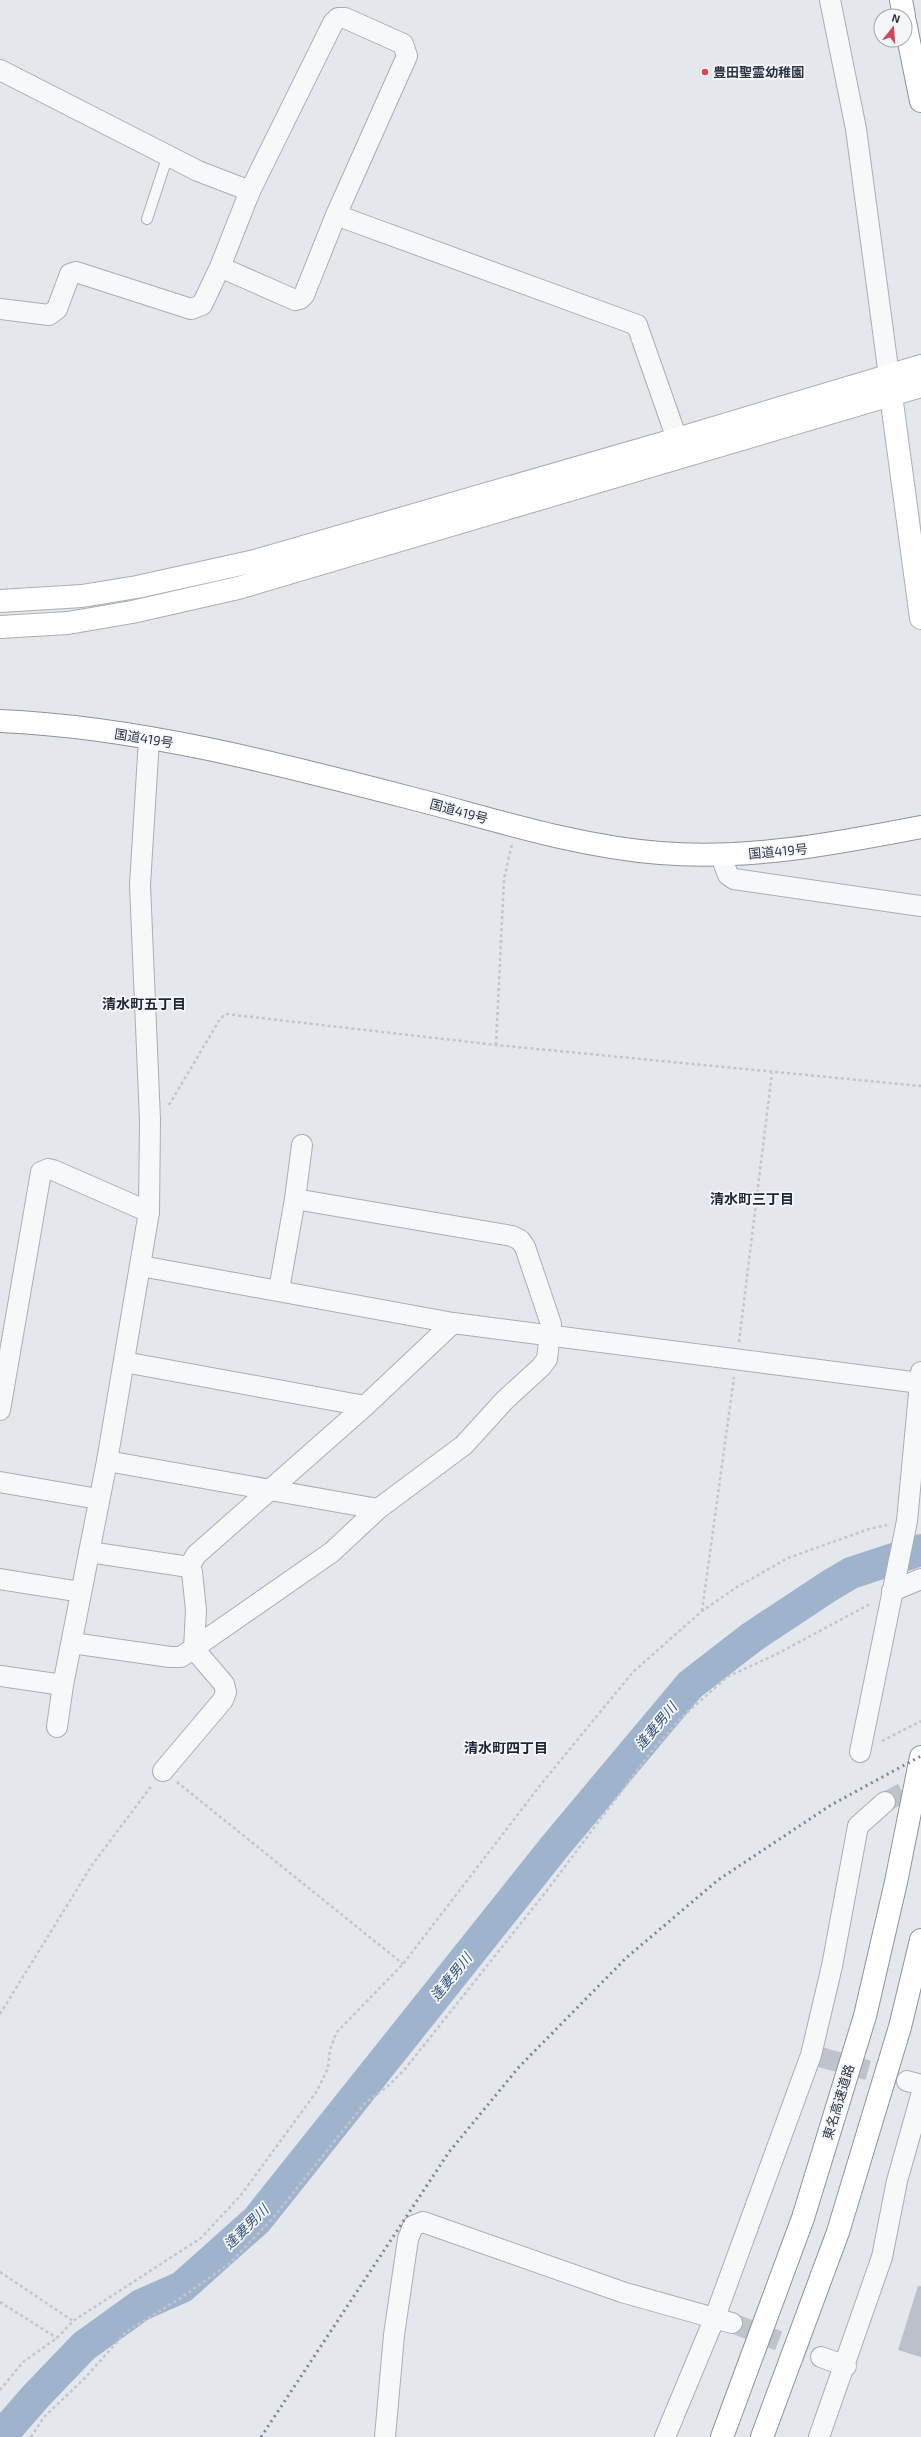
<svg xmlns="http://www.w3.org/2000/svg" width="921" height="2437" viewBox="0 0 921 2437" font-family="'Exo 2','Noto Sans JP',sans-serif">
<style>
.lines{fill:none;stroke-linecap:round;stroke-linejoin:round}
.river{stroke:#9fb4cc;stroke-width:32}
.building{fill:#bbc0ca}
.street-tunnel{stroke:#bfc3cb;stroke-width:20;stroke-dasharray:20 10;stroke-linecap:butt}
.lane-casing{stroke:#a9aeb7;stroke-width:12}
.street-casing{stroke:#a9aeb7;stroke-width:22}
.secondary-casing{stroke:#a9aeb7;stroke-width:24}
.highway-casing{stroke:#8b94a3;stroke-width:24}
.path{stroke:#c2c5cb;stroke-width:2.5;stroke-dasharray:3 3;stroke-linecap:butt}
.lane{stroke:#f7f8fa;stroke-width:10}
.street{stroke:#f7f8fa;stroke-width:20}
.secondary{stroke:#fff;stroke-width:22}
.highway{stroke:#fff;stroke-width:22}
.rail{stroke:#7d8696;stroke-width:3;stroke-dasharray:2 4;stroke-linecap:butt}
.poi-dot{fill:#d1495b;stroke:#f4f6f9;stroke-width:1.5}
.labels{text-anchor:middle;stroke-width:3.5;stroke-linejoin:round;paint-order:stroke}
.poi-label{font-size:13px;font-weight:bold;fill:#2b3445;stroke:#f4f6f9;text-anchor:start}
.street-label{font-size:13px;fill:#2b3445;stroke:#f4f6f9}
.neighbourhood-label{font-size:14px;font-weight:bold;fill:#1d2536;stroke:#f4f6f9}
.water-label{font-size:14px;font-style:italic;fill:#34527a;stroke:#f4f6f9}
</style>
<rect width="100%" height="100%" fill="#e4e7ec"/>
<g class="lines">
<!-- river -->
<polyline class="river" points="4,2437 9,2427 36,2396 84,2346 141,2305 182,2287 257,2220 556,1845 690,1685 752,1637 829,1586 851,1573 921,1550"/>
</g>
<!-- building -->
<polygon class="building" points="918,2286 921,2286 921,2357 898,2350"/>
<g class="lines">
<!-- street-tunnel -->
<g class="street-tunnel">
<polyline points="885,1802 921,1783"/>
<polyline points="820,2057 907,2081"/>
<polyline points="732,2323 821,2357"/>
</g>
<!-- lane casing -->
<g class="lane-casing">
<polyline id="lane" points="147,219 168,155"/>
</g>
<!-- street casing -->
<g class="street-casing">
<g id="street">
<polyline points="830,0 856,129 891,391"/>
<polyline points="0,70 198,171 250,191"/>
<polyline points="336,215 637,325 677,439"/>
<polyline points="0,309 49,315 57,309 70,274 76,272 191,309 202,305 220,267 250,191 333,23 338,18 345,18 403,44 407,56 336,215 304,295 300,299 295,300 220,267"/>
<polyline points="721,856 728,875 734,879 921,906"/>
<polyline points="141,1266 453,1323 920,1383"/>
<polyline points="279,1290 295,1199 302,1145"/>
<polyline points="124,1362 365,1406"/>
<polyline points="0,1410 41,1172 48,1169 53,1170 149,1212"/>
<polyline points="107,1461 378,1509"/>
<polyline points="0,1482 98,1499"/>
<polyline points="89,1552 189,1567"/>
<polyline points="0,1579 81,1592"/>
<polyline points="892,1591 921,1579"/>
<polyline points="72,1643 170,1657 181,1657 332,1552 378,1509 464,1445 505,1400 541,1367 547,1359 551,1324 525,1247 520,1240 512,1236 295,1199"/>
<polyline points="0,1676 63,1685 107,1461 149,1212 150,1120 140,885 149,739"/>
<polyline points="57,1727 63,1685"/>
<polyline points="860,1752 907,1521 921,1372"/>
<polyline points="163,1771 223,1700 226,1692 224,1684 194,1649 196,1610 192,1572 189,1567 196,1555 365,1406 453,1323"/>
<polyline points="907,2081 921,2085"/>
<polyline points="821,2357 846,2366"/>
<polyline points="385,2437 394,2335 408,2239 413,2226 423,2222 622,2292 732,2323"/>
<polyline points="665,2437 715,2317 811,2055 832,1966 858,1826 885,1802"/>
<polyline points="819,2437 882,2257 897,2181 921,2096"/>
</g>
</g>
<!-- secondary casing -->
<g class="secondary-casing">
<g id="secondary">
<polyline points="891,395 921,618"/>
<polyline points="0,601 82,596 137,587 255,561 677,439 921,366"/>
<polyline points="0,627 68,623 132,612 238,588 921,386"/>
</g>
</g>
<!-- highway casing -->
<g class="highway-casing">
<g id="highway">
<polyline points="901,0 904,16"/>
<polyline points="905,22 921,101"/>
<path d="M 0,721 C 143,727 291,767 430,803 C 505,823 582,847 660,853 C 749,860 833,844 921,827"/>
<polyline points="722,2437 803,2218 865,2016 896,1882 921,1757"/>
<polyline points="762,2437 838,2232 900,2027 921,1940"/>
</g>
</g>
<!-- path -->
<g class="path">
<polyline points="496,1045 504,879 512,844"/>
<polyline points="169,1105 220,1019 226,1014 496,1045 921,1086"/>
<polyline points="739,1342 772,1073"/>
<polyline points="702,1611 734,1377"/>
<polyline points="882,1741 921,1721"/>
<polyline points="177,1782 403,1964"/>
<polyline points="0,2014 92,1865 152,1785"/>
<polyline points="0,2272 73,2321"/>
<polyline points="0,2302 57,2338"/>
<polyline points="0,2390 23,2362 57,2338 73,2321 201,2238 241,2195 317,2091 328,2068 330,2050 336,2033 403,1964 542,1783 633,1672 702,1611 737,1587 788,1558 869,1529 887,1525"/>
<polyline points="31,2437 44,2417 85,2378 126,2332 179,2299 229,2264 273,2218 365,2103 388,2086 405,2069 545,1893 651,1752 680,1719 727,1677 775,1655 870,1604"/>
</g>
<!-- lane -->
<use href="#lane" class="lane"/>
<!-- street -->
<use href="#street" class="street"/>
<!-- secondary -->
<use href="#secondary" class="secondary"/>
<!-- highway -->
<use href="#highway" class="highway"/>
<!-- rail -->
<polyline class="rail" points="261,2437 449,2152 519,2067 626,1958 718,1880 831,1805 921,1756"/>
</g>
<!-- markers -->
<circle class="poi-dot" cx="705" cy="72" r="4"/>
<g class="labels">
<!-- poi labels -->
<g class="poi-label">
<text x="713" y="77">豊田聖霊幼稚園</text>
</g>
<!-- street labels -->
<g class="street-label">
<text transform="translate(144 738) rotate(9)" y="5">国道419号</text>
<text transform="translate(459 811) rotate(15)" y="5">国道419号</text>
<text transform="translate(778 851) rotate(-5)" y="5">国道419号</text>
<text transform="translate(838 2102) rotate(-73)" y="5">東名高速道路</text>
</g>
<!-- neighbourhood labels -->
<g class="neighbourhood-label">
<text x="144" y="1009">清水町五丁目</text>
<text x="752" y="1204">清水町三丁目</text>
<text x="506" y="1753">清水町四丁目</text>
</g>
<!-- water labels -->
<g class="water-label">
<text transform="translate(656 1726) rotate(-50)" y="5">逢妻男川</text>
<text transform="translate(451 1977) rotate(-51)" y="5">逢妻男川</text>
<text transform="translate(246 2227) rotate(-45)" y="5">逢妻男川</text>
</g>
</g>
<!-- north arrow -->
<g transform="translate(893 28) rotate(17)"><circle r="19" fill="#f4f6f9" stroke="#a4a8b1"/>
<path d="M0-3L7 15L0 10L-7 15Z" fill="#d1495b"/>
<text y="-6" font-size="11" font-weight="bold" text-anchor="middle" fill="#2b3445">N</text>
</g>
</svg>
